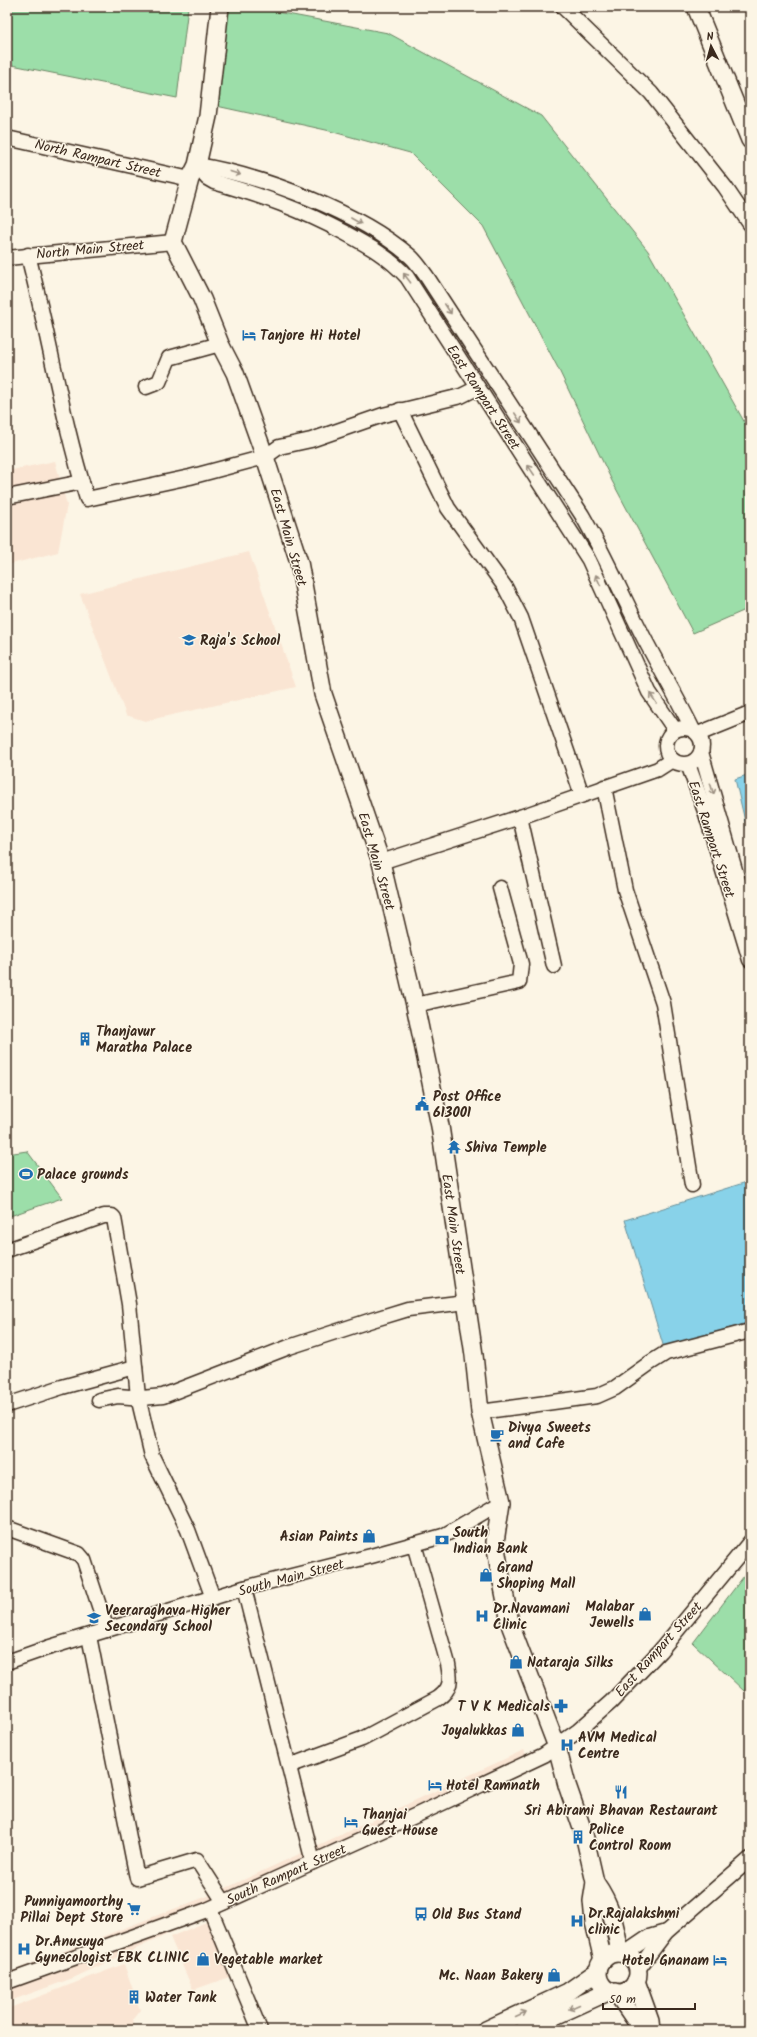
<svg xmlns="http://www.w3.org/2000/svg" width="757" height="2037" viewBox="0 0 757 2037" font-family="Kalam,sans-serif">
<style>
.built{fill:#fae5d3}
.green{fill:#9cdea9;stroke:#6c8464}
.water{fill:#88d2e9;stroke:#698f98}
.lines{fill:none;stroke-linecap:round;stroke-linejoin:round}
.minor-casing{stroke:#3b2a1e;stroke-width:17}
.major-casing{stroke:#3b2a1e;stroke-width:20}
.minor{stroke:#fcf5e5;stroke-width:14}
.major{stroke:#fcf5e5;stroke-width:17}
.oneway{stroke:#9c9082}
.labels{text-anchor:middle;stroke-width:3;stroke-linejoin:round;paint-order:stroke}
.street-label{font-size:14px;fill:#3b2a1e;stroke:#fcf5e5}
.poi-label{font-size:14px;font-weight:bold;fill:#3b2a1e;stroke:#fcf5e5;text-anchor:start}
</style>
<rect width="100%" height="100%" fill="#fcf5e5"/>
<filter id="ink" filterUnits="userSpaceOnUse"><feTurbulence type="fractalNoise" baseFrequency=".025" numOctaves="2"/><feDisplacementMap in="SourceGraphic" scale="8" xChannelSelector="R" yChannelSelector="G"/><feConvolveMatrix kernelMatrix="1 2 1 2 8 2 1 2 1" color-interpolation-filters="sRGB"/></filter>
<g filter="url(#ink)">
<!-- built -->
<g class="built">
<polygon points="7,456 12,470 55,461 67,505 58,552 7,565"/>
<polygon points="249,552 296,687 145,721 126,715 80,594"/>
<polygon points="524,1750 531,1766 73,1978 7,2002 7,1973 213,1894"/>
<polygon points="211,1920 232,1976 193,1990 170,1937"/>
<polygon points="124,1964 140,2010 133,2019 135,2030 7,2030 7,2009"/>
</g>
<!-- green -->
<g class="green">
<polygon points="7,7 188,7 177,98 7,64"/>
<polygon points="223,7 250,7 388,33 541,116 648,251 750,432 750,608 693,633 612,481 558,368 483,226 410,153 326,130 212,105"/>
<polygon points="27,1151 62,1198 7,1217 7,1154"/>
<polygon points="750,1568 750,1684 744,1691 693,1643"/>
</g>
<!-- water -->
<g class="water">
<polygon points="750,774 750,842 735,779"/>
<polygon points="750,1181 750,1322 664,1348 625,1220"/>
</g>
<g class="lines">
<!-- minor casing -->
<g class="minor-casing">
<g id="minor">
<polyline points="563,7 651,93 725,187 750,224"/>
<polyline points="7,138 190,179"/>
<path d="M 197,165 C 263,176 359,212 410,256 C 416,261 422,270 427,277 L 582,515 C 605,555 623,597 644,638 C 660,669 678,699 693,730"/>
<path d="M 197,165 L 207,178 L 214,182 C 263,196 300,209 345,233 C 369,246 389,257 407,277 L 589,560 L 649,692 L 675,730"/>
<path d="M 28,255 C 49,336 62,419 87,499 L 190,477 L 265,457 L 279,447 L 311,440 L 383,415 L 461,396 L 477,388"/>
<polyline points="7,258 173,242"/>
<polyline points="146,387 159,382 169,358 220,344"/>
<polyline points="400,410 448,508 505,587 521,618 582,795"/>
<polyline points="7,497 82,482"/>
<circle cx="684" cy="746" r="18"/>
<polyline points="698,734 750,713"/>
<polyline points="701,752 750,922"/>
<polyline points="688,764 706,814 750,960"/>
<polyline points="604,787 625,890 663,1003 692,1185"/>
<polyline points="520,817 554,966"/>
<polyline points="381,862 520,817 658,769 672,760"/>
<polyline points="415,1005 519,982 521,964 500,888"/>
<polyline points="7,1250 104,1216 112,1216 114,1218 129,1304 138,1397 152,1456 188,1530 213,1598"/>
<polyline points="99,1400 118,1396 142,1398 163,1396 289,1347 372,1320 408,1309 466,1302"/>
<polyline points="7,1405 62,1387 135,1367"/>
<polyline points="480,1412 597,1396 615,1388 650,1363 666,1353 750,1331"/>
<polyline points="7,1528 79,1554 84,1560 107,1630"/>
<polyline points="244,1588 313,1862"/>
<polyline points="89,1636 137,1878 197,1860 224,1902"/>
<polyline points="7,1662 47,1648 244,1588 371,1556 443,1536 501,1502"/>
<path d="M 289,1766 L 362,1739 L 437,1699 C 452,1689 451,1680 448,1664 L 414,1544"/>
<polyline points="210,1909 260,2030"/>
<polyline points="624,1954 649,1937 666,1932"/>
<polyline points="638,1969 666,1932 750,1859"/>
<polyline points="7,1982 207,1910 419,1814 544,1755 578,1731 611,1702 660,1651 750,1542"/>
</g>
</g>
<!-- major casing -->
<g class="major-casing">
<g id="major">
<polyline points="220,7 208,116 197,165 190,179 173,242 202,299 220,344 235,373 265,457 299,562 323,694 381,862 415,1005 440,1126 474,1355 480,1412 501,1502 495,1542 500,1572 511,1627 557,1747 567,1785 584,1834 595,1882 592,1901 594,1922 603,1960"/>
<polyline points="696,7 750,140"/>
<path d="M 595,1882 C 612,1906 615,1925 620,1953"/>
<circle cx="618" cy="1973" r="20"/>
<polyline points="636,1981 650,2020 651,2030"/>
<polyline points="616,1992 642,2030"/>
<polyline points="486,2030 568,1992 598,1971"/>
<polyline points="524,2030 610,1991"/>
</g>
</g>
<!-- minor -->
<use href="#minor" class="minor"/>
<!-- major -->
<use href="#major" class="major"/>
</g>
<!-- one-way arrows -->
<defs><path id="oneway-shaft" d="M-6 0H5M1.5-3L5.5 0L1.5 3" fill="none" stroke-width="1.6" stroke-linecap="round" stroke-linejoin="round"/></defs>
<g class="oneway">
<use href="#oneway-shaft" transform="translate(235 173) rotate(18)"/>
<use href="#oneway-shaft" transform="translate(356 221) rotate(30)"/>
<use href="#oneway-shaft" transform="translate(407 278) rotate(-127)"/>
<use href="#oneway-shaft" transform="translate(448 309) rotate(57)"/>
<use href="#oneway-shaft" transform="translate(518 418) rotate(57)"/>
<use href="#oneway-shaft" transform="translate(531 470) rotate(-124)"/>
<use href="#oneway-shaft" transform="translate(598 580) rotate(-114)"/>
<use href="#oneway-shaft" transform="translate(653 698) rotate(-123)"/>
<use href="#oneway-shaft" transform="translate(712 789) rotate(74)"/>
<use href="#oneway-shaft" transform="translate(574 2007) rotate(156)"/>
<use href="#oneway-shaft" transform="translate(521 2014) rotate(-24)"/>
</g>
</g>
<!-- icons -->
<defs>
<g id="hotel-bare" transform="scale(1.08)"><path d="M-6-4.5h1.5V1H6V5H4.5V3h-9V5H-6ZM-4 0a1.8 1.8 0 1 1 3.6 0ZM.5 0V-2.5h3Q6-2.5 6 0Z" fill="#1f6fb2" stroke="#fcf5e5" stroke-width="2.5" paint-order="stroke"/></g>
<g id="school-bare" transform="scale(1.08)"><path d="M0-5L7-2L0 1L-7-2ZM-4 1L0 2.5L4 1V4Q0 6-4 4Z" fill="#1f6fb2" stroke="#fcf5e5" stroke-width="2.5" paint-order="stroke"/></g>
<g id="building-bare" transform="scale(1.08)"><path d="M-4-6H4V6H1V3H-1V6H-4ZM-2.5-4.3h1.7v1.8h-1.7ZM.8-4.3h1.7v1.8H.8ZM-2.5-1h1.7V.8h-1.7ZM.8-1h1.7V.8H.8Z" fill="#1f6fb2" stroke="#fcf5e5" stroke-width="2.5" paint-order="stroke"/></g>
<g id="civic-bare" transform="scale(1.08)"><path d="M-.6-6.5H3V-4.5H.6V-3L4-1V1h2V6H-6V1h2V-1L-.6-3ZM-1.2 2.5V6h2.4V2.5Z" fill="#1f6fb2" stroke="#fcf5e5" stroke-width="2.5" paint-order="stroke"/></g>
<g id="temple-bare" transform="scale(1.08)"><path d="M0-6L5-2H3V0L6.5 2.5H4V6H1.5V3h-3V6H-4V2.5H-6.5L-3 0V-2H-5Z" fill="#1f6fb2" stroke="#fcf5e5" stroke-width="2.5" paint-order="stroke"/></g>
<g id="stadium-bare" transform="scale(1.08)"><path d="M0-5a6.5 5 0 1 0 0 10a6.5 5 0 1 0 0-10ZM-3.5-1.8h7v3.6h-7Z" fill="#1f6fb2" stroke="#fcf5e5" stroke-width="2.5" paint-order="stroke"/></g>
<g id="cafe-bare" transform="scale(1.08)"><path d="M-5.5-4.5H6V0H3Q3 3.5 0 3.5H-2.5Q-5.5 3.5-5.5 0ZM3-3.2v2h1.7v-2ZM-6 4.5H4V6H-6Z" fill="#1f6fb2" stroke="#fcf5e5" stroke-width="2.5" paint-order="stroke"/></g>
<g id="shop-bare" transform="scale(1.08)"><path d="M-5-2.5h2.3a2.7 3.5 0 0 1 5.4 0H5L5.5 6h-11ZM-1.5-2.5h3a1.5 2.3 0 0 0-3 0Z" fill="#1f6fb2" stroke="#fcf5e5" stroke-width="2.5" paint-order="stroke"/></g>
<g id="bank-bare" transform="scale(1.08)"><path d="M-6-4H6V4H-6ZM0-2.3a2.3 2.3 0 1 0 0 4.6a2.3 2.3 0 1 0 0-4.6Z" fill="#1f6fb2" stroke="#fcf5e5" stroke-width="2.5" paint-order="stroke"/></g>
<g id="hospital-bare" transform="scale(1.08)"><path d="M-5-5h3v3.5h4V-5h3V5h-3V1.5h-4V5h-3Z" fill="#1f6fb2" stroke="#fcf5e5" stroke-width="2.5" paint-order="stroke"/></g>
<g id="pharmacy-bare" transform="scale(1.08)"><path d="M-2-6h4v4h4v4h-4v4h-4v-4h-4v-4h4Z" fill="#1f6fb2" stroke="#fcf5e5" stroke-width="2.5" paint-order="stroke"/></g>
<g id="restaurant-bare" transform="scale(1.08)"><path d="M-5-6h1v4h1v-4h1v4h1v-4h1v5L-1.5 .5V6h-2V.5L-5-1ZM5-6V6H3V1.5H1.5Q1.5-4 5-6Z" fill="#1f6fb2" stroke="#fcf5e5" stroke-width="2.5" paint-order="stroke"/></g>
<g id="supermarket-bare" transform="scale(1.08)"><path d="M-6-5.5h2.5l.6 2H6L4.5 2H-2.5L-4.4-4H-6ZM-1.5 3.2a1.3 1.3 0 1 0 .1 0ZM3 3.2a1.3 1.3 0 1 0 .1 0Z" fill="#1f6fb2" stroke="#fcf5e5" stroke-width="2.5" paint-order="stroke"/></g>
<g id="bus-bare" transform="scale(1.08)"><path d="M-5-6H5V4H4V6H2V4H-2V6H-4V4H-5ZM-3.5-4V0h7V-4ZM-3.5 1.2v1.5H-2V1.2ZM2 1.2v1.5H3.5V1.2Z" fill="#1f6fb2" stroke="#fcf5e5" stroke-width="2.5" paint-order="stroke"/></g>
</defs>
<g fill-rule="evenodd">
<use href="#hotel-bare" x="249" y="335"/>
<use href="#school-bare" x="189" y="640"/>
<use href="#building-bare" x="85" y="1039"/>
<use href="#civic-bare" x="422" y="1104"/>
<use href="#temple-bare" x="454" y="1147"/>
<use href="#stadium-bare" x="26" y="1174"/>
<use href="#cafe-bare" x="497" y="1435"/>
<use href="#shop-bare" x="369" y="1536"/>
<use href="#bank-bare" x="442" y="1540"/>
<use href="#shop-bare" x="486" y="1575"/>
<use href="#shop-bare" x="645" y="1614"/>
<use href="#hospital-bare" x="482" y="1616"/>
<use href="#school-bare" x="94" y="1618"/>
<use href="#shop-bare" x="516" y="1662"/>
<use href="#pharmacy-bare" x="561" y="1706"/>
<use href="#shop-bare" x="518" y="1730"/>
<use href="#hospital-bare" x="567" y="1745"/>
<use href="#hotel-bare" x="435" y="1785"/>
<use href="#restaurant-bare" x="621" y="1792"/>
<use href="#hotel-bare" x="351" y="1822"/>
<use href="#building-bare" x="578" y="1837"/>
<use href="#supermarket-bare" x="134" y="1909"/>
<use href="#bus-bare" x="421" y="1914"/>
<use href="#hospital-bare" x="577" y="1921"/>
<use href="#hospital-bare" x="24" y="1949"/>
<use href="#shop-bare" x="203" y="1959"/>
<use href="#hotel-bare" x="720" y="1960"/>
<use href="#shop-bare" x="554" y="1975"/>
<use href="#building-bare" x="134" y="1997"/>
</g>
<g class="labels">
<!-- street labels -->
<g class="street-label">
<text transform="translate(98 158) rotate(13)" y="5">North Rampart Street</text>
<text transform="translate(90 249) rotate(-5)" y="5">North Main Street</text>
<text transform="translate(484 397) rotate(57)" y="5">East Rampart Street</text>
<text transform="translate(289 537) rotate(74)" y="5">East Main Street</text>
<text transform="translate(712 839) rotate(72)" y="5">East Rampart Street</text>
<text transform="translate(377 861) rotate(74)" y="5">East Main Street</text>
<text transform="translate(454 1224) rotate(82)" y="5">East Main Street</text>
<text transform="translate(291 1577) rotate(-15)" y="5">South Main Street</text>
<text transform="translate(658 1649) rotate(-48)" y="5">East Rampart Street</text>
<text transform="translate(286 1874) rotate(-24)" y="5">South Rampart Street</text>
</g>
<!-- poi labels -->
<g class="poi-label">
<text x="260" y="340">Tanjore Hi Hotel</text>
<text x="200" y="645">Raja's School</text>
<text x="96" y="1036">Thanjavur<tspan x="96" dy="16">Maratha Palace</tspan></text>
<text x="433" y="1101">Post Office<tspan x="433" dy="16">613001</tspan></text>
<text x="465" y="1152">Shiva Temple</text>
<text x="37" y="1179">Palace grounds</text>
<text x="508" y="1432">Divya Sweets<tspan x="508" dy="16">and Cafe</tspan></text>
<text x="453" y="1537">South<tspan x="453" dy="16">Indian Bank</tspan></text>
<text x="358" y="1541" text-anchor="end">Asian Paints</text>
<text x="497" y="1572">Grand<tspan x="497" dy="16">Shoping Mall</tspan></text>
<text x="634" y="1611" text-anchor="end">Malabar<tspan x="634" dy="16">Jewells</tspan></text>
<text x="493" y="1613">Dr.Navamani<tspan x="493" dy="16">Clinic</tspan></text>
<text x="105" y="1615">Veeraraghava Higher<tspan x="105" dy="16">Secondary School</tspan></text>
<text x="527" y="1667">Nataraja Silks</text>
<text x="550" y="1711" text-anchor="end">T V K Medicals</text>
<text x="507" y="1735" text-anchor="end">Joyalukkas</text>
<text x="578" y="1742">AVM Medical<tspan x="578" dy="16">Centre</tspan></text>
<text x="446" y="1790">Hotel Ramnath</text>
<text x="621" y="1815" text-anchor="middle">Sri Abirami Bhavan Restaurant</text>
<text x="362" y="1819">Thanjai<tspan x="362" dy="16">Guest House</tspan></text>
<text x="589" y="1834">Police<tspan x="589" dy="16">Control Room</tspan></text>
<text x="123" y="1906" text-anchor="end">Punniyamoorthy<tspan x="123" dy="16">Pillai Dept Store</tspan></text>
<text x="588" y="1918">Dr.Rajalakshmi<tspan x="588" dy="16">clinic</tspan></text>
<text x="432" y="1919">Old Bus Stand</text>
<text x="35" y="1946">Dr.Anusuya<tspan x="35" dy="16">Gynecologist EBK CLINIC</tspan></text>
<text x="214" y="1964">Vegetable market</text>
<text x="709" y="1965" text-anchor="end">Hotel Gnanam</text>
<text x="543" y="1980" text-anchor="end">Mc. Naan Bakery</text>
<text x="145" y="2002">Water Tank</text>
</g>
</g>
<!-- margin -->
<rect width="757" height="2037" fill="none" stroke="#fcf5e5" stroke-width="24"/>
<rect x="12" y="12" width="733" height="2013" fill="none" stroke="#3b2a1e" stroke-width="1.5" filter="url(#ink)"/>
<!-- north arrow -->
<g transform="translate(711 46) rotate(354)" stroke="#fcf5e5" stroke-width="3" paint-order="stroke">
<path d="M0-3L7 15L0 10L-7 15Z" fill="#3b2a1e"/>
<text y="-6" font-size="11" font-weight="bold" text-anchor="middle" fill="#3b2a1e">N</text>
</g>
<!-- scale -->
<path d="M603 2003v6h92v-6" fill="none" stroke="#3b2a1e" stroke-width="2"/>
<text x="609" y="2003" font-size="12" fill="#3b2a1e" stroke="#fcf5e5" stroke-width="3" paint-order="stroke">50 m</text>
</svg>
